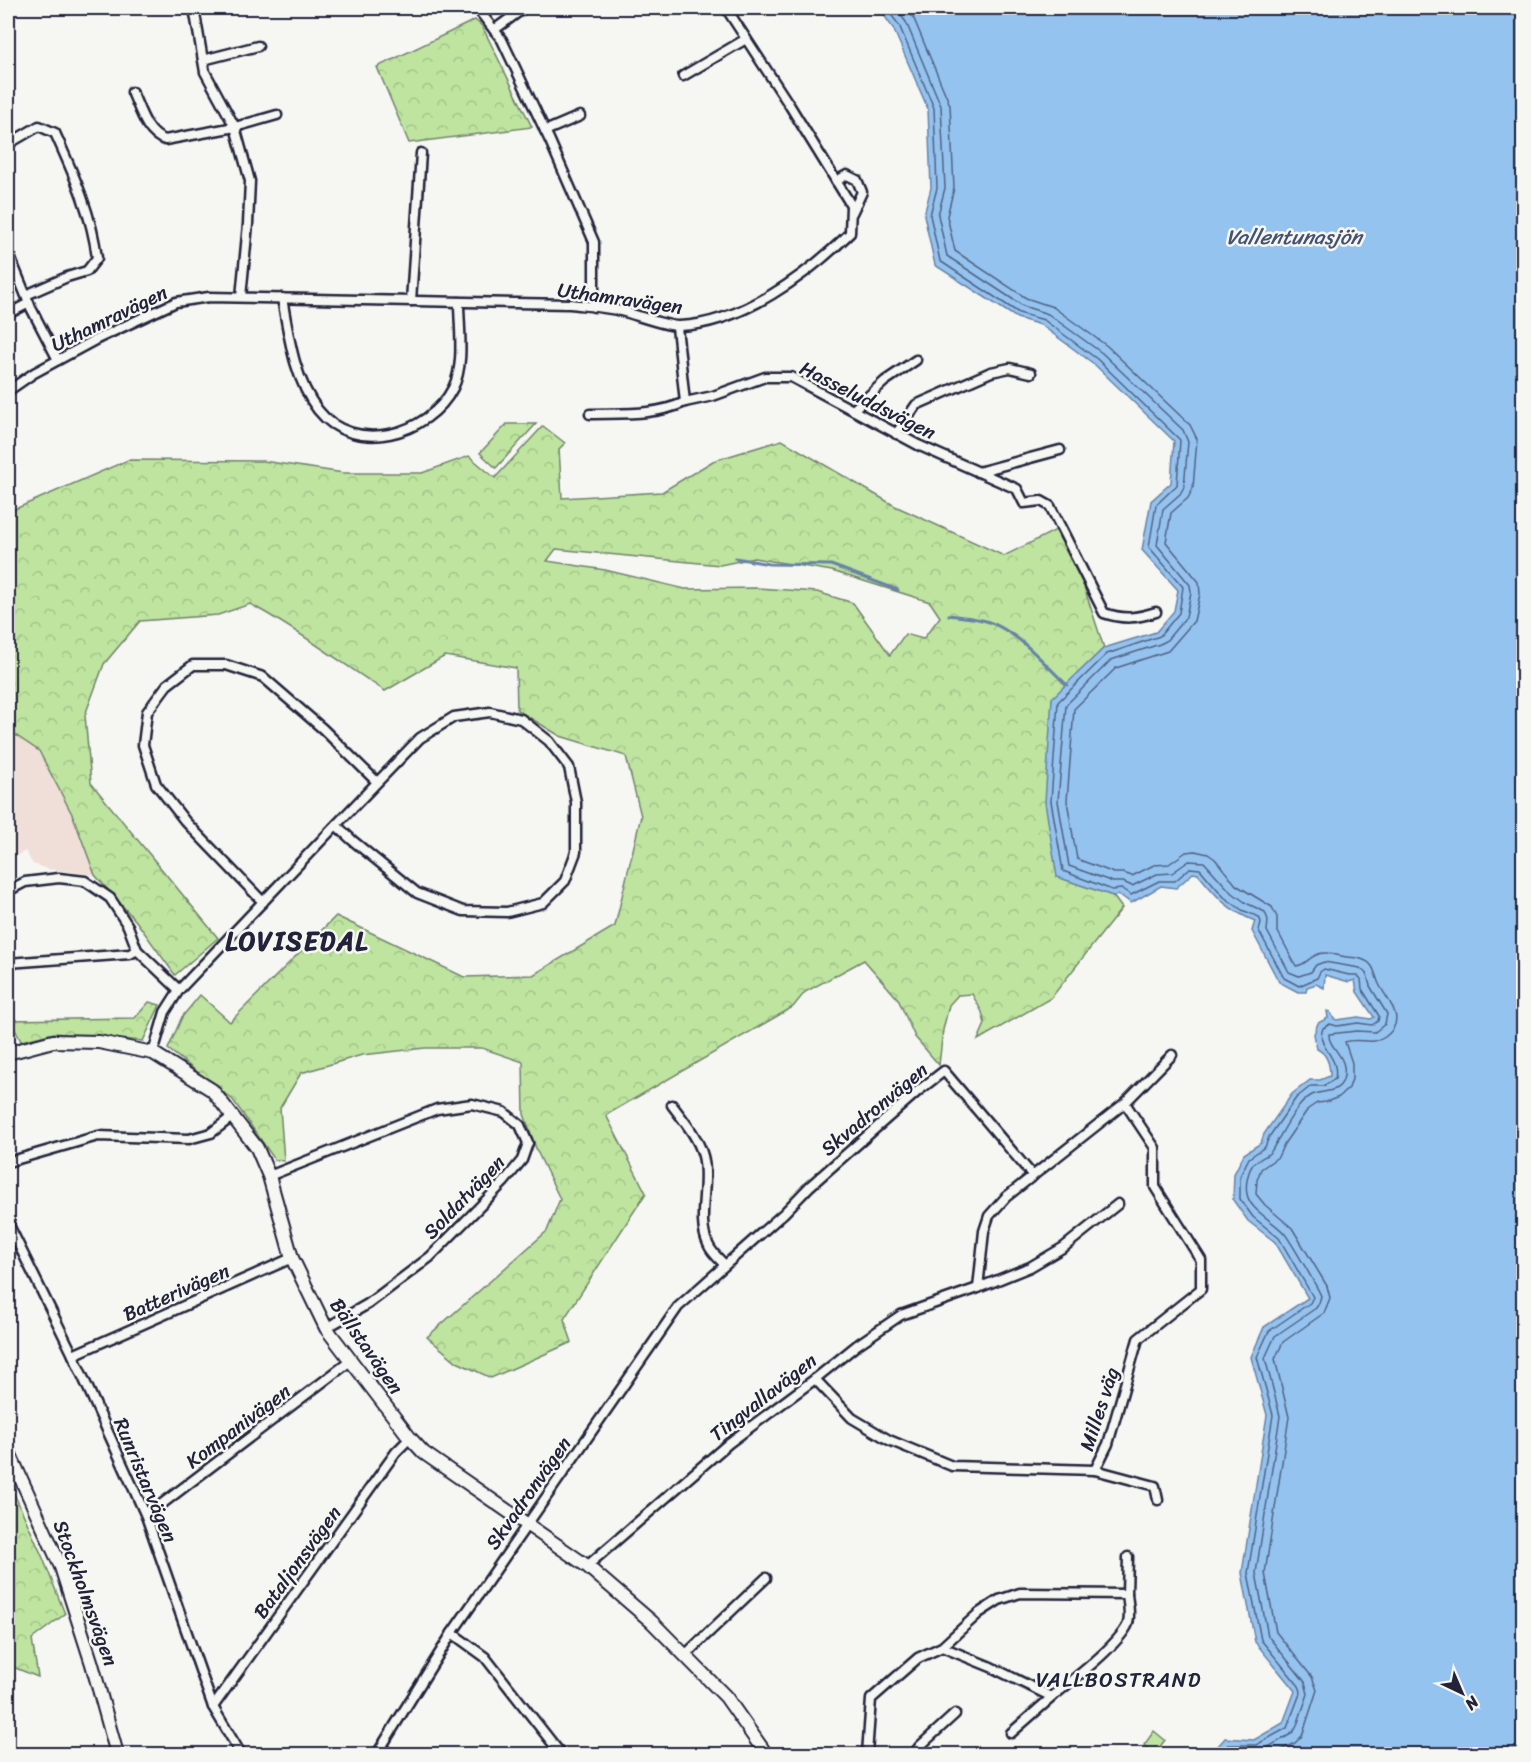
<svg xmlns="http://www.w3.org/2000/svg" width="1531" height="1762" viewBox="0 0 1531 1762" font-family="Sriracha,sans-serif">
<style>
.built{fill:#f0dfd8}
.forest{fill:url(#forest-crowns);stroke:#70836d;stroke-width:1.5;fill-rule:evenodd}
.water{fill:#95c3ef;stroke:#6783a7;stroke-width:1.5}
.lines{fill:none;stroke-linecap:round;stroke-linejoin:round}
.shore{stroke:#506283;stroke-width:1.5}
.stream{stroke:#6783a7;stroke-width:3}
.street-casing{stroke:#22223b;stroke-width:13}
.secondary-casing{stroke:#22223b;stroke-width:16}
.street{stroke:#f6f6f2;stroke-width:8}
.secondary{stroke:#f6f6f2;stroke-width:12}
.labels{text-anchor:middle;stroke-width:5;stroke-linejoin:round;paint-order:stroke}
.street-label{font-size:20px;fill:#22223b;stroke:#f6f6f2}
.water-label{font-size:21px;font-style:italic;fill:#445271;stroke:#f6f6f2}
.neighbourhood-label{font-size:21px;letter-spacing:1.5px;fill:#22223b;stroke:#f6f6f2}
.district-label{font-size:26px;font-weight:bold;letter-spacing:1.5px;fill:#22223b;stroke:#f6f6f2}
</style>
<defs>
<pattern id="forest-crowns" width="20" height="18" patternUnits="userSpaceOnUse" patternTransform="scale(1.5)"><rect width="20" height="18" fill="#bee49f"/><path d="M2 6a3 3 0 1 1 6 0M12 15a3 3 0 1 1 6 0" fill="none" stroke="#a3c38a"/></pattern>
</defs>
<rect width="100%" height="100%" fill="#f6f6f2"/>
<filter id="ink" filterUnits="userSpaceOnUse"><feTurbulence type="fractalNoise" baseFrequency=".0167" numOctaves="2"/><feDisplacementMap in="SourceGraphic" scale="12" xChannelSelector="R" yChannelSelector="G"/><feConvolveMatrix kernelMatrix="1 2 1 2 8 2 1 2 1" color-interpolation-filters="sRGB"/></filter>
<g filter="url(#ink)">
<!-- built -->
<polygon class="built" points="8,730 39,751 73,816 95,875 48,869 33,864 25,851 8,860"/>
<!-- forest -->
<g class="forest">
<polygon points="475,20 482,26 532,127 409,143 377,67"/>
<polygon points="507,424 536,424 496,468 480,453"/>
<path d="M 543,426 L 565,443 L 559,449 L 562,498 L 662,492 L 713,461 L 782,440 L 895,506 L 1004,556 L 1064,526 L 1104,648 L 1052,699 L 1060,878 L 1113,896 L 1122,908 L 1051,998 L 978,1040 L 985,1024 L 982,1012 L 972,994 L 958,995 L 949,1005 L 943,1030 L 939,1065 L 915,1037 L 898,999 L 864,960 L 805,992 L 793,1007 L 606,1115 L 646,1193 L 564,1319 L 572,1342 L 491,1378 L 457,1362 L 427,1337 L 547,1231 L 560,1199 L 537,1151 L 524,1114 L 523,1062 L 482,1048 L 425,1048 L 362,1055 L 301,1073 L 280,1108 L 284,1161 L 275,1160 L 233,1100 L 168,1049 L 182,1017 L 200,995 L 230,1022 L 336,916 L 464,977 L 533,975 L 615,926 L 641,816 L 626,756 L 560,736 L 517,710 L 516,668 L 445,656 L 385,691 C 340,662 297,629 250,604 L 218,615 L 140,621 L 104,664 L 85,715 L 91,783 L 218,938 L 175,975 L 136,921 L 95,875 L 73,816 L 39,751 L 8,730 L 8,512 L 128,460 L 263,461 L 344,473 L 422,473 L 469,456 L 495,478 ZM 556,549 L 720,565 L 754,558 L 832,571 L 930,602 L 940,617 L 923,639 L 905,634 L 890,655 L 853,603 L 817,592 L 757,588 L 685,589 L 605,570 L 547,561 Z"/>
<polygon points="149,1002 160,1005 143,1041 54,1033 21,1041 10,1020 135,1018"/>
<polygon points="8,1480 43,1558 65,1614 32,1639 38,1677 8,1665"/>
<polygon points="1154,1731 1165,1740 1155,1753 1144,1745"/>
</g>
<!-- water -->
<path class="water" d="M 879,8 L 1523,8 L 1523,1754 L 1211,1754 L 1225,1738 L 1254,1740 L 1283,1723 L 1295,1691 L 1255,1642 L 1242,1573 L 1267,1415 L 1251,1357 L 1264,1327 L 1308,1298 L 1275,1242 L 1248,1221 L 1233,1200 L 1234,1174 L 1244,1154 L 1261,1143 L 1264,1134 L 1292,1094 L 1310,1080 L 1320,1080 L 1330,1076 C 1330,1066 1328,1054 1317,1049 L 1314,1034 L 1318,1023 L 1328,1018 L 1327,1011 L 1330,1012 L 1334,1019 L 1337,1020 L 1358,1017 L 1371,1019 L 1374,1017 L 1357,992 L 1355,980 L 1349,982 L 1325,975 L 1324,988 L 1316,984 L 1307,987 L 1306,992 L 1298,992 L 1279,982 L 1252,931 L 1255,921 C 1226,909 1217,897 1198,874 L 1193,873 L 1176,888 L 1161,886 L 1131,903 L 1120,895 L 1113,896 L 1057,877 L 1045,802 L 1052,698 L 1104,648 L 1156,632 L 1174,611 L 1178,590 L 1142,550 L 1151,501 L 1171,483 L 1174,441 L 1094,364 L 1041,325 L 1017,318 L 935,265 L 924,215 L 931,188 L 928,109 L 893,28 Z"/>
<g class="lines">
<!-- shore -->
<g class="shore">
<path d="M 886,8 L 899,25 L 934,108 L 937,188 L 930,215 L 940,261 L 1019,313 L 1044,320 L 1097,359 L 1180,440 L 1177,485 L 1156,505 L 1149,547 L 1183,587 L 1179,613 L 1160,636 L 1107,654 L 1058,702 L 1051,801 L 1063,871 L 1112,890 L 1122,889 L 1131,895 L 1159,881 L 1175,881 L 1190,868 L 1200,869 L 1224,897 L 1242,910 L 1259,917 L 1261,922 L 1259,931 L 1284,978 L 1299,986 L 1317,978 L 1320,972 L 1324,969 L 1349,975 L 1357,975 L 1361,979 L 1362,989 L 1379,1016 L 1378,1021 L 1372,1025 L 1358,1023 L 1337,1026 L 1330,1024 L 1323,1028 C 1315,1048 1340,1054 1335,1079 L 1323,1086 L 1311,1086 L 1296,1098 L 1269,1137 L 1265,1147 L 1249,1158 L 1240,1176 L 1240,1199 L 1253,1217 L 1279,1238 L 1313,1297 L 1310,1303 L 1269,1331 L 1257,1357 L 1273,1415 L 1248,1573 L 1261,1640 L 1299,1686 L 1301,1691 L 1287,1728 L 1256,1745 L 1228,1745 L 1219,1754"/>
<path d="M 895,8 L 906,22 L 941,106 L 945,188 L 938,215 L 947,256 L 1023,306 L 1048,314 L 1102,353 L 1183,430 L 1188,442 L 1184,487 L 1180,494 L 1163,509 L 1157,545 L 1190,585 L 1191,592 L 1186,617 L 1166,641 L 1160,644 L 1111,660 L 1066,705 L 1058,801 L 1069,866 L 1113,882 L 1123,882 L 1132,886 L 1157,874 L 1172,873 L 1189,861 L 1204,862 L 1230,891 L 1246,903 L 1265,912 L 1268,920 L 1267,931 L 1289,972 L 1299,976 L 1311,972 L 1316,965 L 1324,962 L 1360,968 L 1367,974 L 1370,986 L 1387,1014 L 1385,1024 L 1375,1032 L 1357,1031 L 1329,1034 C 1328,1049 1350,1056 1343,1080 C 1338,1094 1322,1090 1312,1095 C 1295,1104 1282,1134 1272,1150 C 1268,1157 1259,1158 1254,1163 C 1248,1170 1245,1185 1247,1194 C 1250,1211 1274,1221 1284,1233 C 1289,1238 1319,1290 1321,1296 L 1319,1303 L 1316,1308 L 1275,1336 L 1265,1358 L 1280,1416 L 1256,1573 L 1268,1636 L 1305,1682 L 1308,1694 L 1296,1728 L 1291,1734 L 1258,1753 L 1232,1752 L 1229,1754"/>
<path d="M 907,8 L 914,19 L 950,105 L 954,188 L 947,216 L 955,251 L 1026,298 L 1053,307 L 1107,346 L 1190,425 L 1197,439 L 1193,488 L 1188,498 L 1171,513 L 1166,542 L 1199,582 L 1200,594 L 1194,621 L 1168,651 L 1116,668 L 1074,709 L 1067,801 L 1077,859 L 1114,873 L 1123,873 L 1132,876 L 1154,865 L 1169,864 L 1186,852 L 1195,851 L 1208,854 L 1215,859 L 1236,885 L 1272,907 L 1277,917 L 1277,930 L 1296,966 C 1306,965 1307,959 1316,955 C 1326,950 1336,956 1347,957 C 1352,958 1357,957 1361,959 C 1375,963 1374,973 1379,984 C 1387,1001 1409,1019 1385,1037 C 1373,1046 1358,1037 1345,1042 L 1352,1063 L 1352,1079 L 1349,1088 L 1339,1097 L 1326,1102 L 1317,1103 L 1308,1109 L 1284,1144 L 1278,1157 L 1261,1169 L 1257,1180 L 1256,1194 L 1265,1205 L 1292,1228 L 1327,1286 L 1330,1298 L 1324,1313 L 1283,1342 L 1275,1359 L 1289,1417 L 1265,1573 L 1276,1632 L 1312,1677 L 1317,1690 L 1302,1736 L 1295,1743 L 1274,1754"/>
</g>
<!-- stream -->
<g class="stream">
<polyline points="735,558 769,564 831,565 898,590"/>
<path d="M 949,615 C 961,617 975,618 986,621 C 1018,631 1043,663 1067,685"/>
</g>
<!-- street casing -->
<g class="street-casing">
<g id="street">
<polyline points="194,8 205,72 235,127 250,181 248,224 241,297"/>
<polyline points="366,8 367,8"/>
<polyline points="477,8 502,40 550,141 594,242 594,307"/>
<polyline points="494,30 524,8"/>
<polyline points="203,60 258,46"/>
<polyline points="683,76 746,39"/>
<path d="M 132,92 C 140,109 146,134 165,140 L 235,127 L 277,115"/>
<polyline points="545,131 580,116"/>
<path d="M 8,144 L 39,126 L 55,133 C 73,173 92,214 97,258 L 87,271 L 67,277 L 26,295"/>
<polyline points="836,181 847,175 857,180 862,192 852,213"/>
<polyline points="8,252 31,308 58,360"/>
<path d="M 282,298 C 289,337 294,379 318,410 C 354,456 429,435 453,388 C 465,364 459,328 459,302"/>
<polyline points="411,301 421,153"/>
<polyline points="8,314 29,303"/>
<path d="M 677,327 L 685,402 L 713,396 L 765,377 L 791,377 L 918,445 L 1017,489 L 1024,503 L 1041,501 L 1050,506 L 1104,613 C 1124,620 1137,618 1156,612"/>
<path d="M 8,391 L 34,373 L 97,339 L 176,302 L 209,297 L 570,304 C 587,306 605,307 621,311 C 634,314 668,327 679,326 C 741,324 807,275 850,233 L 851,205 L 790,106 L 726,8"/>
<polyline points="853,410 885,381 916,360"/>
<path d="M 590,414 C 622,413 655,416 685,402"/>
<polyline points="896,434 916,405 991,372 1010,368 1031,373"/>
<polyline points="978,472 1060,450"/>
<polyline points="8,891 25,882 59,878 85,881 110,898 128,926 137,950"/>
<polyline points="263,902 185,821 156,784 143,745 147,712 167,685 193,665 226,665 263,677 323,729 377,782"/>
<polyline points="8,963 130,954 137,950 179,990"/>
<polyline points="153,1053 165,1012 179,990 336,825 420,738 454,717 490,712 521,719 549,741 569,767 576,802 576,852 565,881 543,903 507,912 463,911 417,893 352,840 336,825"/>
<path d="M 672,1105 C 684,1121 698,1137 703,1156 C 710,1184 696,1219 708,1244 C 711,1252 719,1259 725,1265"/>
<polyline points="8,1162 98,1136 189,1139 211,1133 233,1116"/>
<polyline points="269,1176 437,1109 472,1104 504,1112 520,1125 528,1143 522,1160 504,1182 430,1257 368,1304 326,1328"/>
<polyline points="8,1223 73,1355 146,1516 213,1707 241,1754"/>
<polyline points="978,1288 984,1231 989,1216 1006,1197 1125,1103 1172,1055"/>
<polyline points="73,1355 292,1258"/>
<polyline points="815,1379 852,1418 889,1440 952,1466 1095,1470 1155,1486 1158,1500"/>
<polyline points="1095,1470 1108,1444 1138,1339 1201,1289 1201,1260 1155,1187 1155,1148 1125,1103"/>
<polyline points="146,1516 349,1362"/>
<polyline points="587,1566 729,1443 815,1379 857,1345 901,1315 978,1288 1030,1267 1064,1247 1118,1204"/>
<polyline points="1127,1594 1128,1557"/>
<polyline points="452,1633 485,1657 561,1754"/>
<polyline points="685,1655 766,1578"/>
<polyline points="213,1707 396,1452 410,1438"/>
<polyline points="1011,1733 1052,1697"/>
<polyline points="377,1754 452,1633 678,1307 784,1213 810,1186 918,1091 944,1071 1033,1176"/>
<path d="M 867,1754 L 871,1699 L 918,1658 L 942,1647 L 979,1613 L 999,1600 L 1020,1593 L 1127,1594 C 1128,1603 1131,1618 1127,1626 C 1115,1648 1072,1680 1052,1697 L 991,1667 L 942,1647"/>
<polyline points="914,1754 920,1746 955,1714"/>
</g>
</g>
<!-- secondary casing -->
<g class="secondary-casing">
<g id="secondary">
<polyline points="8,1053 53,1041 99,1042 153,1053 212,1090 257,1148 269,1176 292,1258 326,1328 410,1438 424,1453 587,1566 652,1622 726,1697 766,1754"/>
<polyline points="8,1450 61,1567 92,1664 117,1754"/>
</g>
</g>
<!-- street -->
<use href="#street" class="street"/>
<!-- secondary -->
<use href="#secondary" class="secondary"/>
</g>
</g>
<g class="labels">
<!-- street labels -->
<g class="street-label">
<text transform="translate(620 298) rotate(8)" y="7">Uthamravägen</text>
<text transform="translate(109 318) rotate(-26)" y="7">Uthamravägen</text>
<text transform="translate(868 400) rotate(27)" y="7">Hasseluddsvägen</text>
<text transform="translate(874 1109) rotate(-40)" y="7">Skvadronvägen</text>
<text transform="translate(464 1197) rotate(-46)" y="7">Soldatvägen</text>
<text transform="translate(176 1292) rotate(-24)" y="7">Batterivägen</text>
<text transform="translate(367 1346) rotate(55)" y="7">Bällstavägen</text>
<text transform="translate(763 1397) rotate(-38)" y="7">Tingvallavägen</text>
<text transform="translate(1099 1409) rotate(-72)" y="7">Milles väg</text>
<text transform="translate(238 1426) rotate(-37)" y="7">Kompanivägen</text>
<text transform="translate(146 1480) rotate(67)" y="7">Runristarvägen</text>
<text transform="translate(528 1493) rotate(-55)" y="7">Skvadronvägen</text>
<text transform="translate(297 1562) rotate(-54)" y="7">Bataljonsvägen</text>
<text transform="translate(86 1593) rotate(70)" y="7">Stockholmsvägen</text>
</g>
<!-- water labels -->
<g class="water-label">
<text x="1294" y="244">Vallentunasjön</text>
</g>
<!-- neighbourhood labels -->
<g class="neighbourhood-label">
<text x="1119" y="1687">VALLBOSTRAND</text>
</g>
<!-- district labels -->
<g class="district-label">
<text x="297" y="950">LOVISEDAL</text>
</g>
</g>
<!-- margin -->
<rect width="1531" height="1762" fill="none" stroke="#f6f6f2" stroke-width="30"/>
<rect x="15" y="15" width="1501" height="1732" fill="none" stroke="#22223b" stroke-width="2" filter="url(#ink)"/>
<!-- north arrow -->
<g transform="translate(1462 1693) rotate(136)" stroke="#f6f6f2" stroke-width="4.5" paint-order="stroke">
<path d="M0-4.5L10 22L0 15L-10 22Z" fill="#22223b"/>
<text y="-9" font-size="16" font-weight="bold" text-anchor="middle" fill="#22223b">N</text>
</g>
</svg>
